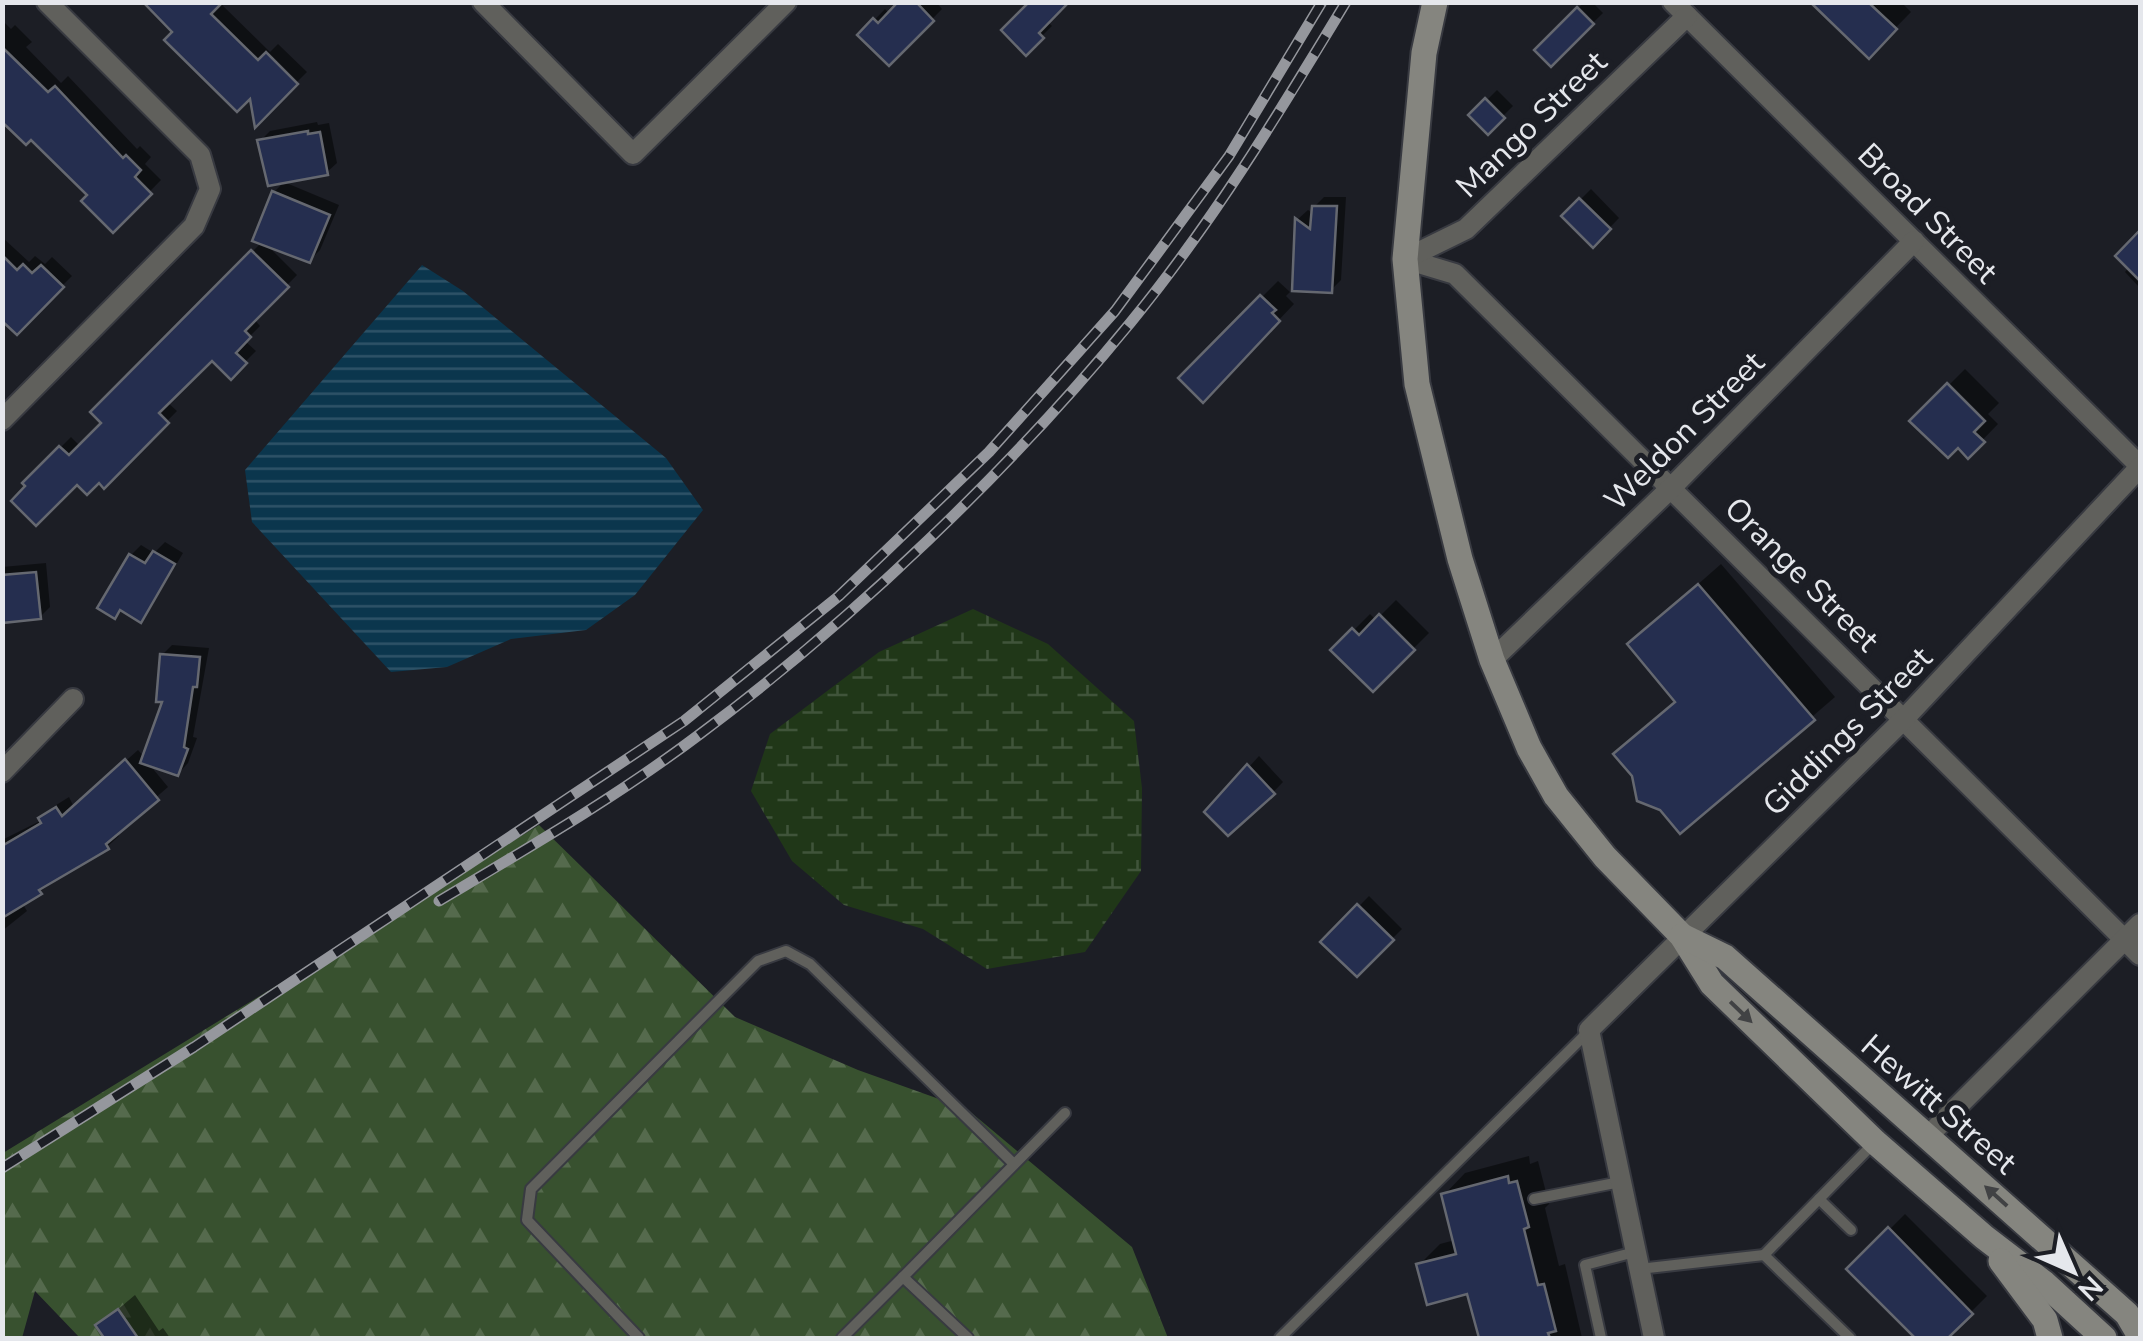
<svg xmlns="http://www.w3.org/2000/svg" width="2143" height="1341" viewBox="0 0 2143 1341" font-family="'Nunito Sans',sans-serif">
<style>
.forest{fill:url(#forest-firs)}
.wetland{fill:url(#wetland-marsh)}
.water{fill:url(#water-rules)}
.shadow{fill:#0007}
.building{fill:#252e4f;stroke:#656870;stroke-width:2.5}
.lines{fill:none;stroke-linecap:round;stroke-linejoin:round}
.lane-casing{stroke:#383a41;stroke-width:14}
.street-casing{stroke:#383a41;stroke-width:24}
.secondary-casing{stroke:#383a41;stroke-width:29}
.lane{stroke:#60605c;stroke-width:10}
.street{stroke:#60605c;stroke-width:20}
.secondary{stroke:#85857f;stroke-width:25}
.rail-casing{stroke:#95979d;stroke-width:11}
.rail{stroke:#1c1e25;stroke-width:8;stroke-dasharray:22;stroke-linecap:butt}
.oneway{fill:#414244}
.labels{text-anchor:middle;stroke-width:10;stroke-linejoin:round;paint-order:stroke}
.street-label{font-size:32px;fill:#e5e7ec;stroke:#1c1e25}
</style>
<defs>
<pattern id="forest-firs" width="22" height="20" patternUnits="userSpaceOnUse" patternTransform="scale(2.5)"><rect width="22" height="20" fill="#38512f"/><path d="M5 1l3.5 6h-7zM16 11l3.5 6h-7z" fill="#556a4d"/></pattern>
<pattern id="wetland-marsh" width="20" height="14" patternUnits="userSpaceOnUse" patternTransform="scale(2.5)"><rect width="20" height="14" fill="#203718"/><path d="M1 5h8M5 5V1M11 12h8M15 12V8" fill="none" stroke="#40543a"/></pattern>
<pattern id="water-rules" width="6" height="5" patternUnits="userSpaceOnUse" patternTransform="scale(2.5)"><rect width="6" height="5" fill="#0b364d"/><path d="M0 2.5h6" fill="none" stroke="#2e5367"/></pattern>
</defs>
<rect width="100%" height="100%" fill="#1c1e25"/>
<!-- forest -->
<polygon class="forest" points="539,825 735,1017 858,1070 967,1109 1132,1247 1168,1338 80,1338 35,1291 22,1338 3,1338 3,1153"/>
<!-- wetland -->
<polygon class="wetland" points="973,609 1048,644 1134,721 1142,788 1141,871 1085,952 987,969 923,929 844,905 792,861 751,791 770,734 879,652"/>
<!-- water -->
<polygon class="water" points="422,265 463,291 666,458 703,510 635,595 586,630 511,639 447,667 391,672 252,522 245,470"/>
<!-- shadow -->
<g class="shadow">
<polygon points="219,2 270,52 278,44 307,72 256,123 251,94 167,40"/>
<polygon points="902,2 936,2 942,9 889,63 860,35 885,9 890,14"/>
<polygon points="1584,2 1592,2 1603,13 1551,64 1538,50"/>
<polygon points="1814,2 1901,2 1911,12 1869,55"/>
<polygon points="2,20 11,29 15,25 32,42 26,47 61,83 68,76 137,149 140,146 151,157 145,164 161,180 113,229 90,195 2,90"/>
<polygon points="1047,21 1052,26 1026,52"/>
<polygon points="1497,90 1513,106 1488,131 1472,115"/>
<polygon points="317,122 318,125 329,123 337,163 326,173 260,141 270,131"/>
<polygon points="284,182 339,205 320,250 310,260 265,243 297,275 254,319 260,326 245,341 256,351 231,376 212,358 167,402 177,411 104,485 99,480 29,486 25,483 71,437 81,447 105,423 93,412 262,242 274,192"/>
<polygon points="1591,189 1619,218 1593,245 1564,216"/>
<polygon points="1324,197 1346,197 1341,280 1331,290 1294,289 1298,219 1308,210 1314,214 1314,207"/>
<polygon points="2140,234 2140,288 2125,272 2129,267 2118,256"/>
<polygon points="2,237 29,262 35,256 45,264 52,257 72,276 17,331 2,317"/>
<polygon points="1278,281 1290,292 1286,296 1294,304 1203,400 1181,378"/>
<polygon points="1965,369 1999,403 1988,414 1998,424 1968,455 1958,445 1913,421"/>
<polygon points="165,542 183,553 150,609 140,620 122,609 115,616 131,555 141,545 154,553"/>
<polygon points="46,563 50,607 40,617 2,620 2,567"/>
<polygon points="1721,564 1835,697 1680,830 1616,754 1676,700 1630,644"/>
<polygon points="1396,600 1429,633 1373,689 1334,650 1370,614 1376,620"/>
<polygon points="172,645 209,648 193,737 197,738 188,763 178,774 149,764 168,787 116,832 119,836 107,847 22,903 27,911 2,931 2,840 42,820 53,807 69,797 74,807 138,750 145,758 166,700 162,655"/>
<polygon points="1259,756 1283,782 1258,808 1208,812"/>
<polygon points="1369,896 1402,929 1357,974 1324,942"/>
<polygon points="1529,1156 1530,1164 1538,1161 1549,1204 1545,1208 1559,1266 1565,1264 1582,1338 1481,1338 1469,1291 1419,1265 1440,1244 1455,1240 1444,1195 1465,1173"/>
<polygon points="1905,1214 1987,1296 1945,1338 1919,1338 1850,1269"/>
<polygon points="135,1295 159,1331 163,1328 170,1338 106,1338 98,1326"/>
</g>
<!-- building -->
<g class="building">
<polygon points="143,2 223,2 211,14 258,60 266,52 298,84 255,128 250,99 237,112 164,40 172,32"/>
<polygon points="898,2 916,2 934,21 889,66 857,35 873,18 878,23"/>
<polygon points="1029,2 1069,2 1039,33 1044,38 1026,56 1001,30"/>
<polygon points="1810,2 1868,2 1897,29 1869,59"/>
<polygon points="1577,7 1594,24 1551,67 1534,50"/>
<polygon points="2,47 48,92 55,86 123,158 126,155 141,170 135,177 152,194 113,233 81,201 87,195 31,140 26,145 2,122"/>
<polygon points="1485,98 1505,118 1488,135 1468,115"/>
<polygon points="308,131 308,134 320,132 328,175 268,186 257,140"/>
<polygon points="272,191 330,215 310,263 252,241"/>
<polygon points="1579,198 1611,229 1593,248 1561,216"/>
<polygon points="1312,206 1337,206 1332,293 1292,291 1295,218 1310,229"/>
<polygon points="2140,230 2140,281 2115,256"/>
<polygon points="251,250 289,287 245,331 251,337 236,353 247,363 231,380 212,361 159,413 169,423 104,489 99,483 87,495 77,485 36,526 11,501 25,486 22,483 59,446 69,455 101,423 90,412"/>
<polygon points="2,255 17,270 23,264 32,273 41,265 64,287 17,335 2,321"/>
<polygon points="1260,295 1276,310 1272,313 1280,321 1203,403 1178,378"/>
<polygon points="1947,383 1985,421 1974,432 1985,442 1968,459 1958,448 1948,458 1909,421"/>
<polygon points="153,551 175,564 141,623 120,610 115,619 97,608 129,554 145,563"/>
<polygon points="36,572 41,619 2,623 2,575"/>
<polygon points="1698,584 1815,720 1680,834 1660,810 1637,801 1632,776 1613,754 1675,702 1627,644"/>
<polygon points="1379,614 1415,650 1373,692 1330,650 1352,628 1359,635"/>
<polygon points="160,654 200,657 197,687 193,687 184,747 188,749 178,776 140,763 162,702 156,702"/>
<polygon points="125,759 159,800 106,844 109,849 39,890 42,894 2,918 2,846 41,823 38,818 56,807 62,816"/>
<polygon points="1247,764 1275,794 1228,836 1204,812"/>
<polygon points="1357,904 1394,940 1357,977 1320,942"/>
<polygon points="1508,1176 1509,1183 1517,1181 1529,1227 1524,1229 1538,1285 1544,1284 1556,1331 1548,1333 1550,1338 1479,1338 1467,1294 1427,1305 1416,1264 1456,1254 1441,1194"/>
<polygon points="1888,1227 1973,1314 1948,1338 1915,1338 1846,1269"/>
<polygon points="118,1309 138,1338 104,1338 95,1325"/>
</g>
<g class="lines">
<!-- lane casing -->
<g class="lane-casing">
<g id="lane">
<polyline points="1534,1199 1620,1182"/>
<polyline points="1819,1199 1851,1230"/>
<polyline points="1639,1269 1764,1255"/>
<polyline points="639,1338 527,1220 531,1189 758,961 786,951 810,964 1014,1164"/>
<polyline points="842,1338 903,1277"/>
<polyline points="968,1338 903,1277 1065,1113"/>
<polyline points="1280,1338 1589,1031"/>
<polyline points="1601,1338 1585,1265 1635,1252"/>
<polyline points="1850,1338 1764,1255 1874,1143"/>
</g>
</g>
<!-- street casing -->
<g class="street-casing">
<g id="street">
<polyline points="483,2 633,154 786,2"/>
<polyline points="1673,2 2140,466"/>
<polyline points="1405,259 1455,274 2140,955"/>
<polyline points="1405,259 1466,229 1687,16"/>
<polyline points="2,420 194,226 210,189 200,155 47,2"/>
<polyline points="1492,660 1672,487 1914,241"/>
<polyline points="2,772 73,699"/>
<polyline points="1928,1136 2140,924"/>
<polyline points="1654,1338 1589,1030 1904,719 2140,467"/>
</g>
</g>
<!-- secondary casing -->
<g class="secondary-casing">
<g id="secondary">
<polyline points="1435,2 1424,53 1405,259 1417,384 1460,559 1492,660 1529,748 1556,796 1605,857 1682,936 1712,984 1875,1142 1984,1237 2044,1283 2104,1338"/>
<polyline points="1682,936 1725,957 2127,1314 2140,1336"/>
<polyline points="2001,1261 2045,1320 2050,1338"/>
</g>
</g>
<!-- lane -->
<use href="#lane" class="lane"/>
<!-- street -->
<use href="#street" class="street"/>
<!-- secondary -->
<use href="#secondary" class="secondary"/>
<!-- rail casing -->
<g class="rail-casing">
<g id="rail">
<path d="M 439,901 C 528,848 618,796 700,734 C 853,620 1010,470 1131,322 C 1213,222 1279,113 1346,2"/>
<polyline points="2,1168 194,1047 684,721 839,596 989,452 1115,311 1229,156 1322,2"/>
</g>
</g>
<!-- rail -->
<use href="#rail" class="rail"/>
</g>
<!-- one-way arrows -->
<defs><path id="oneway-solid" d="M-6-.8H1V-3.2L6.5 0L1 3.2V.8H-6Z" transform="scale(2.5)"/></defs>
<g class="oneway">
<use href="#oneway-solid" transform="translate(1741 1012) rotate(44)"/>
<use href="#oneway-solid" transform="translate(1996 1196) rotate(-138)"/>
</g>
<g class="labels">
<!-- street labels -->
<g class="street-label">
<text transform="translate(1531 124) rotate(-44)" y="11">Mango Street</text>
<text transform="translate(1928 213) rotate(45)" y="11">Broad Street</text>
<text transform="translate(1684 431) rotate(-45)" y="11">Weldon Street</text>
<text transform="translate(1802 574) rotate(45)" y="11">Orange Street</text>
<text transform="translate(1847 731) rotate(-45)" y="11">Giddings Street</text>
<text transform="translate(1939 1104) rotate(41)" y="11">Hewitt Street</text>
</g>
</g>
<!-- border -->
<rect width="2143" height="1341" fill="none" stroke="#e5e7ec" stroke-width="10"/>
<!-- north arrow -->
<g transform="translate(2073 1271) rotate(135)" stroke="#1c1e25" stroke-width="8" paint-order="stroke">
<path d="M0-8L18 38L0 25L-18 38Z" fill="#e5e7ec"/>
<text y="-15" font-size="28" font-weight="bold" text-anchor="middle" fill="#e5e7ec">N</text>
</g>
</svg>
